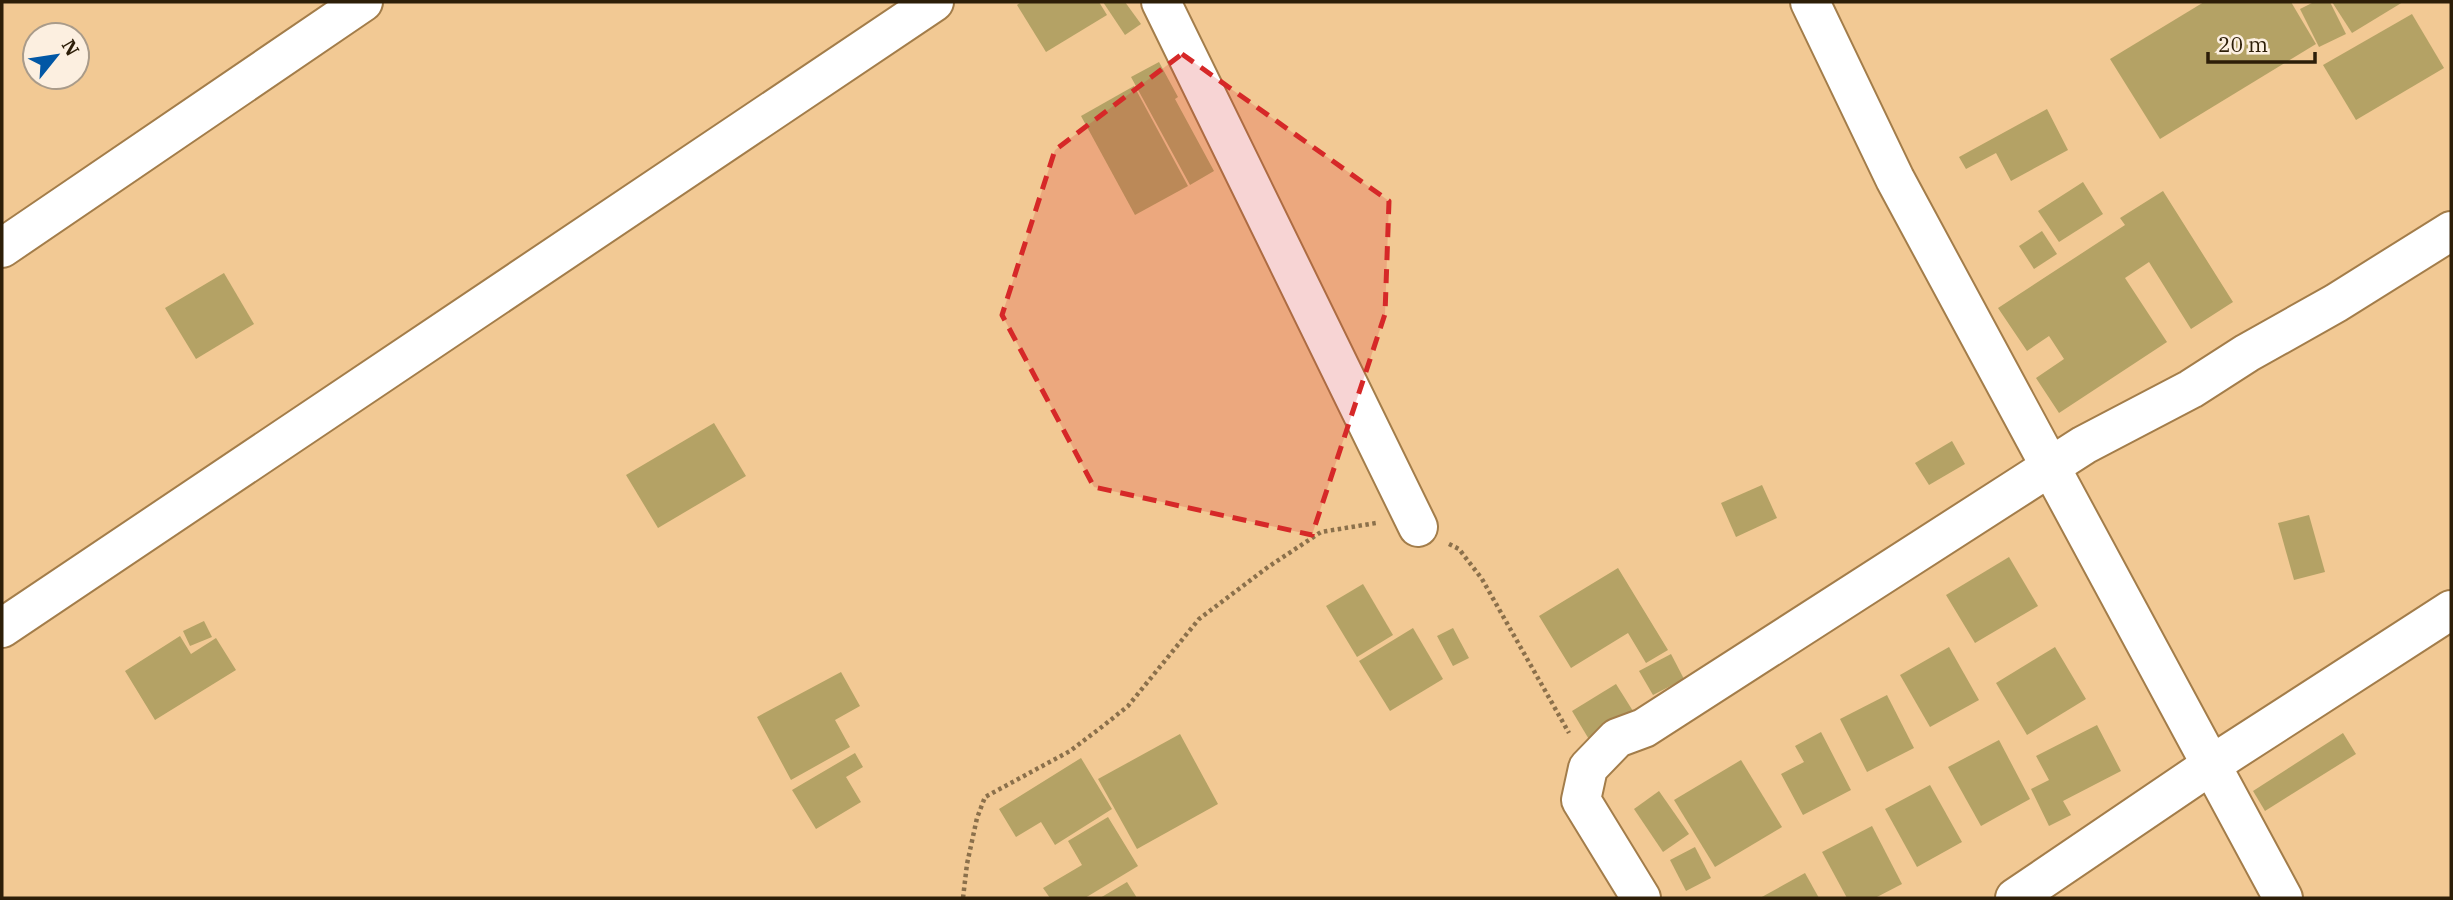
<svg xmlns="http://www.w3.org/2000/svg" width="2453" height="900" viewBox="0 0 2453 900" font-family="'IBM Plex Serif',serif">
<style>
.building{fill:#b4a265}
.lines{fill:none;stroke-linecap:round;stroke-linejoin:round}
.street-casing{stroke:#a37d4a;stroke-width:42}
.path{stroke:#8b704b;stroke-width:4.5;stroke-dasharray:3.5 3.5;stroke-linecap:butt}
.street{stroke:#fff;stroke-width:38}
.marked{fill:#d62828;fill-opacity:0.2;stroke:#d62828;stroke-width:5;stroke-dasharray:14 9;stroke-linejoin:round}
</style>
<rect width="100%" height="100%" fill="#f2c994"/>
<!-- building -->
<g class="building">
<polygon points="1021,2 1099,2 1107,15 1046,52 1017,5"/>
<polygon points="1103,2 1125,2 1141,24 1125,35"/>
<polygon points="2204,2 2291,2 2316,44 2160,139 2110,59"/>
<polygon points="2314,2 2330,2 2346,34 2319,47 2300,9"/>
<polygon points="2332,2 2403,2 2352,33"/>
<polygon points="2412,14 2444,68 2356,120 2323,65"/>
<polygon points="1159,62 1178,97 1175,99 1214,171 1190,185 1131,77"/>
<polygon points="1134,86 1188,186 1135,215 1081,116"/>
<polygon points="2047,109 2068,150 2011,181 1996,153 1966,169 1959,157"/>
<polygon points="2083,182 2103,214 2059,242 2038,211"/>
<polygon points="2163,191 2233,302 2191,329 2149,262 2125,278 2167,342 2059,413 2036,378 2064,359 2049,336 2027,351 1998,308 2125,225 2120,218"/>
<polygon points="2042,231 2057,254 2034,269 2019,246"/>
<polygon points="224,273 254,324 196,359 165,308"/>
<polygon points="714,423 746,476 658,528 626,475"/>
<polygon points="1952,441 1965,464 1929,485 1915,463"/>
<polygon points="1762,485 1777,518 1736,537 1721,503"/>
<polygon points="2309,515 2325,572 2294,580 2278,523"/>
<polygon points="2009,557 2038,606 1975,643 1946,595"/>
<polygon points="1618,568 1668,650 1646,663 1628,633 1571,668 1539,616"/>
<polygon points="1363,584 1393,635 1357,657 1326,606"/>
<polygon points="204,621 212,637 190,646 183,631"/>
<polygon points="1413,628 1443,679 1390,711 1359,661"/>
<polygon points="1453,628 1469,658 1453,666 1437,636"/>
<polygon points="180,636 191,654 216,638 236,670 155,720 125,671"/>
<polygon points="1949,647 1979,700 1930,727 1900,675"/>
<polygon points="2055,647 2086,699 2027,735 1996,683"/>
<polygon points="1671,654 1684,679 1653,695 1639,671"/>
<polygon points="841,672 860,706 835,720 850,747 791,780 757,717"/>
<polygon points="1616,684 1638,719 1593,746 1572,711"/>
<polygon points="1887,695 1914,748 1867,772 1840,719"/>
<polygon points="2097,725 2121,771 2063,801 2071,815 2049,826 2031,789 2049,780 2036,756"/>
<polygon points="1821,732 1851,790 1803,815 1781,774 1804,762 1795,746"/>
<polygon points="2343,733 2356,754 2265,811 2253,791"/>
<polygon points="1180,734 1218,804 1137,849 1098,779"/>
<polygon points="1999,740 2030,799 1981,826 1948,767"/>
<polygon points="855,753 863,767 846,777 861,802 816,829 792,790"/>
<polygon points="1081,758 1112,809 1055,845 1041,822 1016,837 999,809"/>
<polygon points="1741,760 1782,827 1715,867 1674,800"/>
<polygon points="1930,785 1962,842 1917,867 1885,809"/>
<polygon points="1659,791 1689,834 1663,852 1634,809"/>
<polygon points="1108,817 1138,866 1085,898 1050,898 1043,888 1082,865 1068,841"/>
<polygon points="1872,826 1902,884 1875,898 1847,898 1822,852"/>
<polygon points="1695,847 1711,878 1686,891 1670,860"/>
<polygon points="1805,873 1819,898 1760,898"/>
<polygon points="1127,882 1137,898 1100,898"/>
</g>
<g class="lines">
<!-- street casing -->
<g class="street-casing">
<g id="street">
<polyline points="1161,2 1418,527"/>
<polyline points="1810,2 1895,179 2283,898"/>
<polyline points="2,248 363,2"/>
<polyline points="2,628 934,2"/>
<polyline points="1641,898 1581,800 1588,768 1617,738 1644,728 2084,445 2191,389 2247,353 2336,303 2451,231"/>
<polyline points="2015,898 2211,765 2451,610"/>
</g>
</g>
<!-- path -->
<g class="path">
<polyline points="1449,544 1459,549 1482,579 1569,733"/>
<polyline points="963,898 967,864 977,818 985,797 1070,751 1103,726 1128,706 1199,619 1268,567 1321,532 1376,523"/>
</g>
<!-- street -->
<use href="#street" class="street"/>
</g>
<!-- marked area -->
<path class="marked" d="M 1182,54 L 1389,201 L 1385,314 L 1312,535 L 1094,487 L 1002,315 L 1055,150 Z"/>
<!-- border -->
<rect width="2453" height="900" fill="none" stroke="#2d1e08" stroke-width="7"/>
<!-- north arrow -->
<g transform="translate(56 56) rotate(60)"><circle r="33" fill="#fcefe0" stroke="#a99b8a" stroke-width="2"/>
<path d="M0-5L12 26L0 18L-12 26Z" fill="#0157a5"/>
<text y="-10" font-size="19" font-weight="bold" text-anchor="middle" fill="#2d1e08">N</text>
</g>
<!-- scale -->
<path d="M2208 52v10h107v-10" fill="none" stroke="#2d1e08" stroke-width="3.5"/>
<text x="2218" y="52" font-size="21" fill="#2d1e08" stroke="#fcefe0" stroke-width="5" paint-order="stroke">20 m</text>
</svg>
